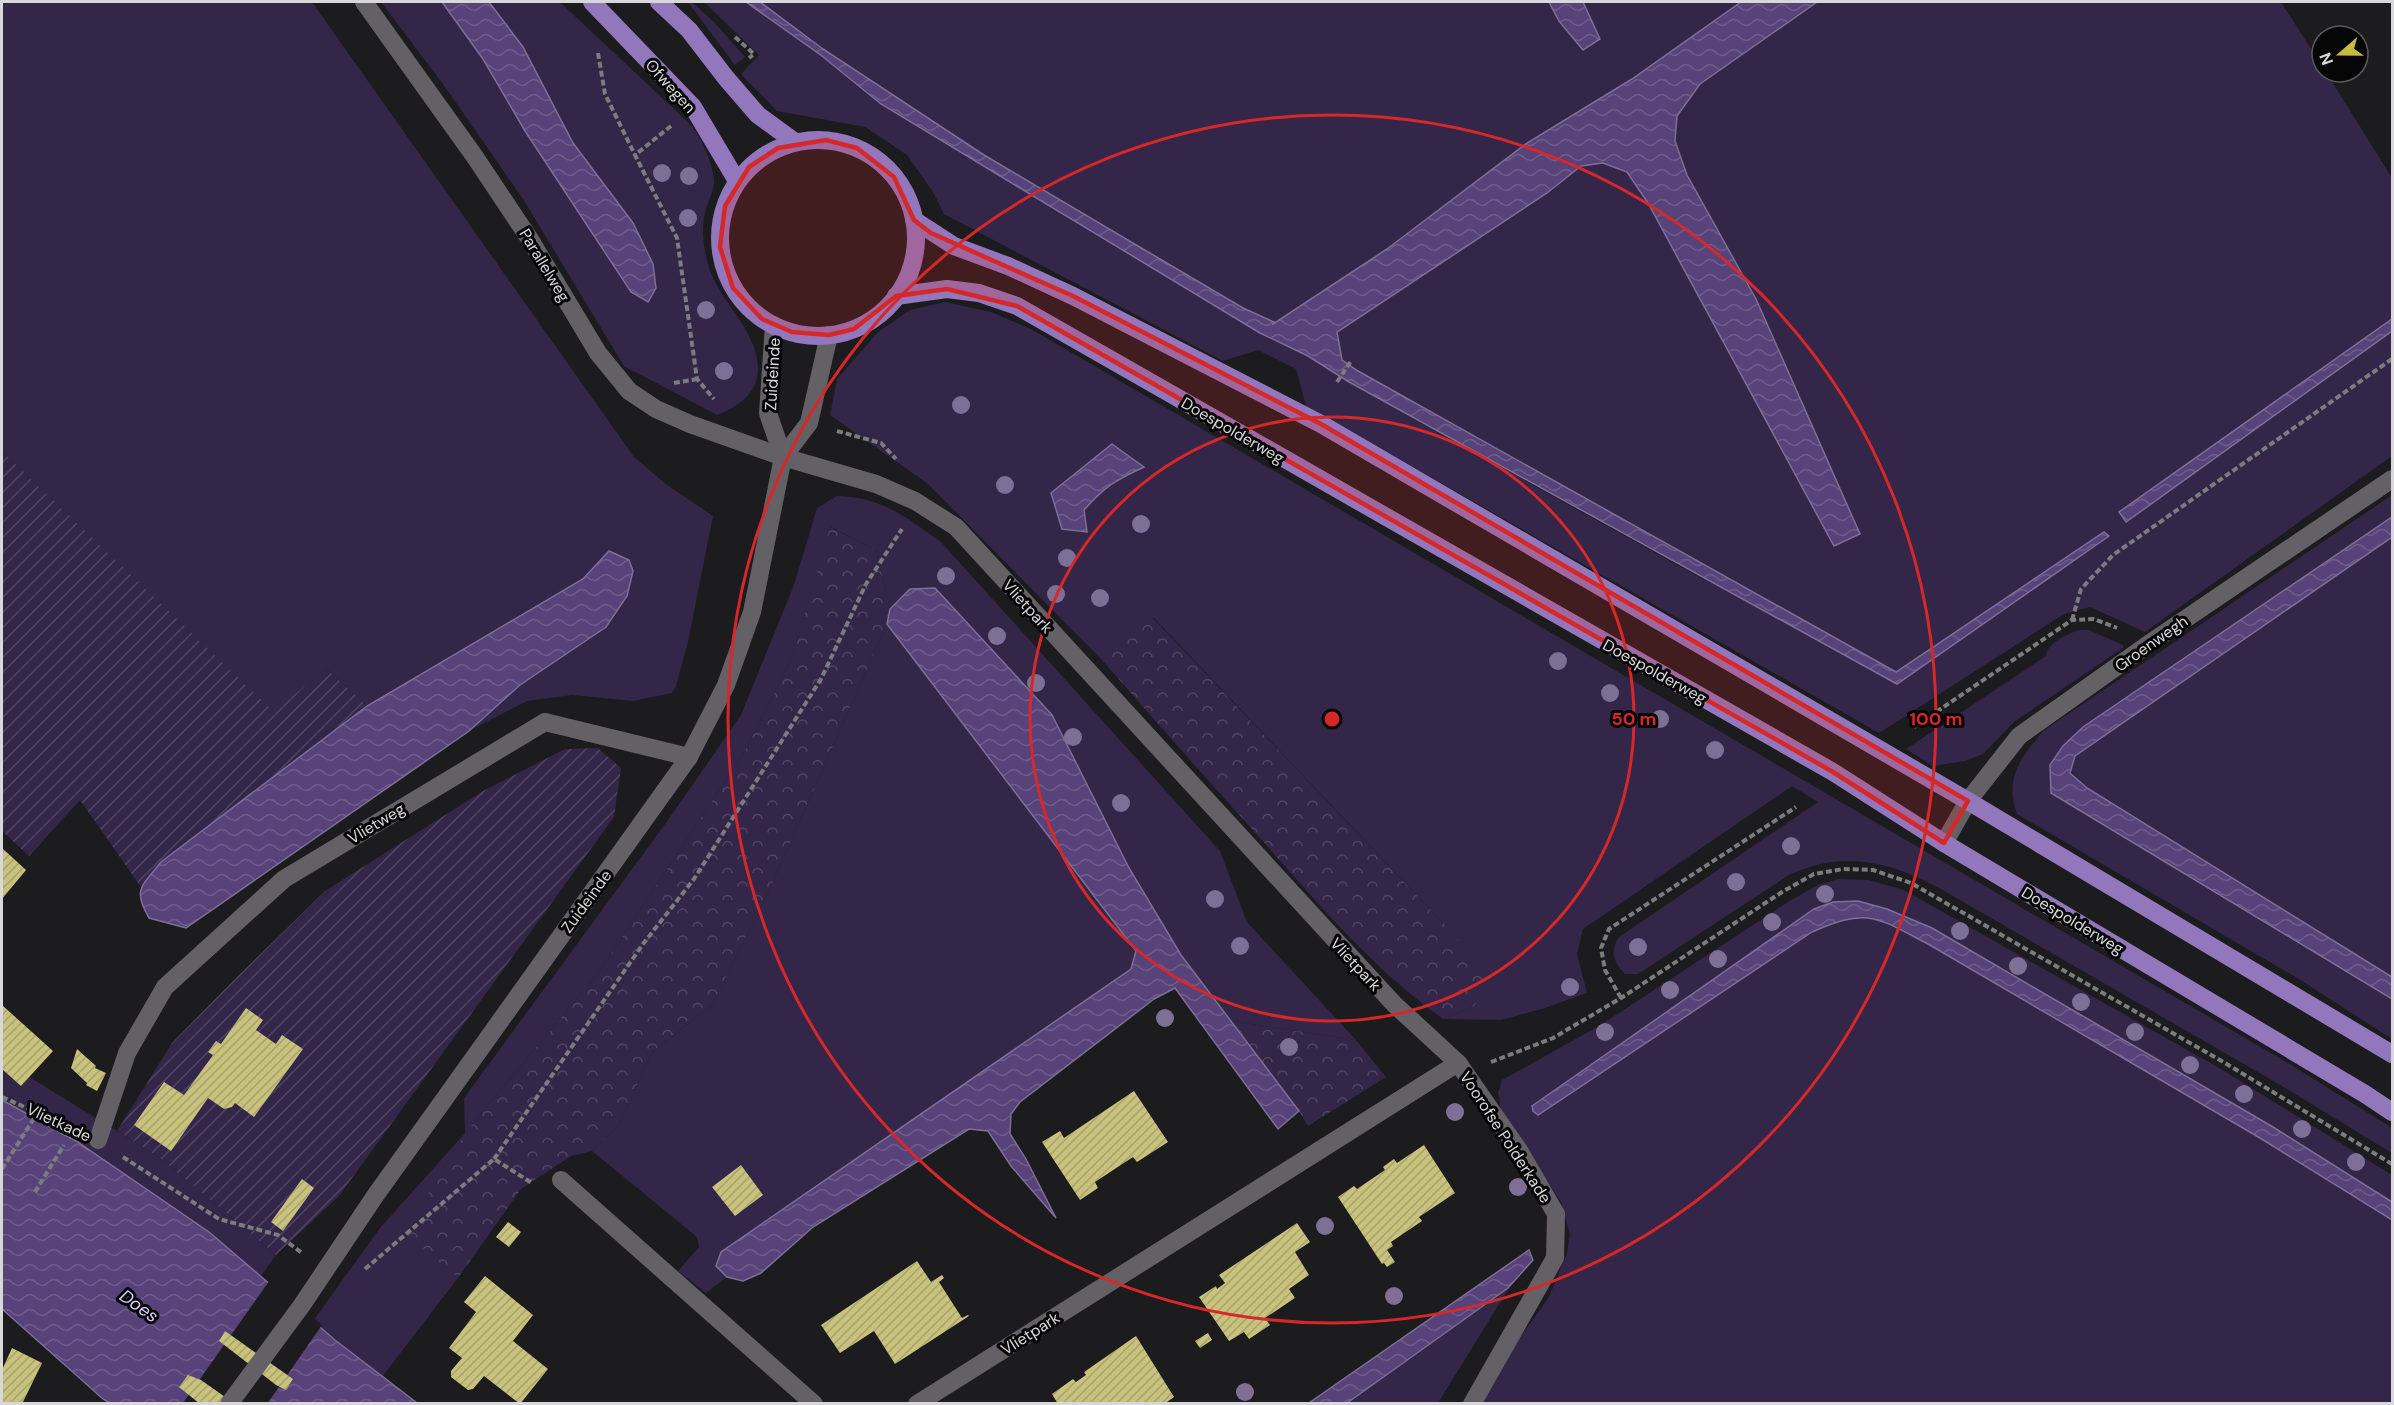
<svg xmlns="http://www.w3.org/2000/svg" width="2394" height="1405" viewBox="0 0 2394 1405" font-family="'DM Sans',sans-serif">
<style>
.grass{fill:#332649;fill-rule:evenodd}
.forest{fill:url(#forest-crowns)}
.garden{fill:url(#garden-furrows)}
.water{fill:url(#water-waves);stroke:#7e6f96;stroke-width:1.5}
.pier{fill:#1c1b1e}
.building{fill:url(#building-hatch)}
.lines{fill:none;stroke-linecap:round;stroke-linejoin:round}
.path{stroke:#7c7b7e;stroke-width:4;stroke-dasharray:6 3;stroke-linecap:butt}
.minor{stroke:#636166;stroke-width:18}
.major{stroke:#9277bc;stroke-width:18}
.tree{fill:#7d6f96}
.marked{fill:#d62828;fill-opacity:0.2;stroke:#d62828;stroke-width:4.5;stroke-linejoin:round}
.ring{fill:none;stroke:#d62828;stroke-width:3}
.labels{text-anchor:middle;stroke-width:6;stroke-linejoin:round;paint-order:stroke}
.street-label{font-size:16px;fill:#d8d7d9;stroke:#060607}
.water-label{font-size:18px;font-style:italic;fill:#dac9fc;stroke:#060607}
.centre{fill:#d62828;stroke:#060607;stroke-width:3}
.ring-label{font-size:18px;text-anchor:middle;font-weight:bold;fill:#d62828;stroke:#060607;stroke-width:6;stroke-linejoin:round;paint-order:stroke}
</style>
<defs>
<pattern id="forest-crowns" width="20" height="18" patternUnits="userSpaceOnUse" patternTransform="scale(1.5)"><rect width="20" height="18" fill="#332649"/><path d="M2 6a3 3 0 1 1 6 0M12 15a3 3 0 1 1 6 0" fill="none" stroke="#504563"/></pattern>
<pattern id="garden-furrows" width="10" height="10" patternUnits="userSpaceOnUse" patternTransform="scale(1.5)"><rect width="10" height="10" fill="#332649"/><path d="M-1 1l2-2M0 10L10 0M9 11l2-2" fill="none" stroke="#504563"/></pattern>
<pattern id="water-waves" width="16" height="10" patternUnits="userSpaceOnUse" patternTransform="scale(1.5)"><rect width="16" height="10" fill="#574279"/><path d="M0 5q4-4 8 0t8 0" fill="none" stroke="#6e5d8b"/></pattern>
<pattern id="building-hatch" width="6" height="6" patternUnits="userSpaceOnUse" patternTransform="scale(1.5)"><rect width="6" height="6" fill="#c9c27d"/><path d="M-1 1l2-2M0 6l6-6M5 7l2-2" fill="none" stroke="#a7a26e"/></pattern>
</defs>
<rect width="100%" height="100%" fill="#1c1b1e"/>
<!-- grass -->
<g class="grass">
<polygon points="2,2 312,2 634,457 667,485 713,516 688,642 676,686 672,693 633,701 572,695 527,701 469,731 520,685 609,551 583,579 367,706 327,669 273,712 2,451"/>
<path d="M 381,2 L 442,2 L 483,59 L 525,131 L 631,292 L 648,302 L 653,264 L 633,223 L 573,143 L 523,47 L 489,2 L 560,2 L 692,126 C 703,142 712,160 714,180 C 715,189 708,201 706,210 C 701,226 703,244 707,260 C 715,300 759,328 758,371 C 757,394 736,408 717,415 L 624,366 L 523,199 L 443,84 Z"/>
<polygon points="688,2 692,2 713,21 745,57 735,65"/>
<polygon points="704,2 1549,2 1559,21 1600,39 1583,2 1741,2 1632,79 1527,143 1387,249 1261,332 1308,356 1349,383 1710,583 1358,371 1342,360 1337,332 1547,193 1581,166 1603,163 1628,172 1648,203 1834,546 1860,533 1687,175 1675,141 1677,116 1700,84 1817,2 2281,2 2322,66 2322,72 2326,72 2392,178 2392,456 2145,632 2090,607 2064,614 1879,733 1306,406 1296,369 1258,350 1223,361 944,214 933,192 907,155 865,127 777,111 741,74 759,55"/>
<path d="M 945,302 L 991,312 L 1031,329 L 2293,1066 L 2392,1128 L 2392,1153 L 2282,1086 L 1939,888 C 1888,861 1844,850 1789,875 L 1638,974 L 1625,974 C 1614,962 1609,952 1619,937 L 1818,802 L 1792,786 L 1583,929 L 1577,954 L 1587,993 L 1545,1008 L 1501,1020 L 1443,1019 L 1474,1006 L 1443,923 L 1153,617 L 1102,660 L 928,484 L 830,415 L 837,379 L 878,332 L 910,310 ZM 1112,444 L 1144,467 C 1114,481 1106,485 1084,510 L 1086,532 L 1062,529 Z"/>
<path d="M 2392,495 L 2392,517 L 2083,727 L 2063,746 L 2051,793 L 2392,999 L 2392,1039 L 2302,981 L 2017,814 C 2004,777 2021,758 2043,731 Z"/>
<path d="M 837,496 C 882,497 906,517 941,542 L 1220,851 L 1247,922 L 1356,1040 L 1232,1021 L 1181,955 L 1129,869 L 1052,715 L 910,589 L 890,609 L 876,550 L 831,527 L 792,658 L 745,751 L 600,971 L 465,1133 L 405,1232 L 458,1278 L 382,1377 L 313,1321 L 380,1228 L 465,1133 L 464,1098 L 668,820 L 741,715 L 794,585 L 817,508 Z"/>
<polygon points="2392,537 2392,977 2087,788 2071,771 2075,756"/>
<polygon points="887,624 1136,951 1131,969 722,1252 716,1266 727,1277 706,1293 678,1271 699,1247 697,1237 592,1151 619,1125 652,1052 712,1005 768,893"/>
<path d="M 2079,630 L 2089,630 L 2123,645 L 2123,648 L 2014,722 L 1983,754 L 1965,761 L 1933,766 L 1906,749 L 2046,656 C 2047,643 2067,634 2079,630 Z"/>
<path d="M 1838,879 L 1869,880 L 1904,890 L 2221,1069 L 2392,1175 L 2392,1202 L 2273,1127 L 1932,928 L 1887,909 L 1814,909 L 1533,1106 L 1533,1111 L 1539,1115 L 1812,932 C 1868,907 1876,917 1928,944 L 2260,1138 L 2392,1220 L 2392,1403 L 1479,1404 L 1514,1346 L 1549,1297 L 1567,1253 L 1570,1234 L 1561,1202 L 1501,1111 L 1498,1092 L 1502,1080 L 1599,1026 L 1788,902 L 1818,885 Z"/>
<polygon points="2,1060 159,1157 276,1255 261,1276 209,1232 76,1141 2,1100"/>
<polygon points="1509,1288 1438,1403 1347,1404"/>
</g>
<!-- forest -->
<g class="forest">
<polygon points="830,527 876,550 890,609 887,624 768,893 712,1005 652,1052 619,1125 592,1151 571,1156 521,1189 458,1278 404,1232 465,1133 600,971 745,751 792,658"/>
<path d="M 1152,617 L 1443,923 L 1474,958 L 1488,985 L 1474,1006 L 1443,1019 C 1376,971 1322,909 1268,847 C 1212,785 1157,723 1102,660 Z"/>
<polygon points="1232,1021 1356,1040 1386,1077 1308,1126 1299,1111"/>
</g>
<!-- garden -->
<g class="garden">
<polygon points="2,451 273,711 327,669 367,706 161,862 141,887 80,800 29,856 2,831"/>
<polygon points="598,748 621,768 614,817 339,1196 276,1255 159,1157 117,1131 172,1043 234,980 325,891 483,791 565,749"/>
</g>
<!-- water -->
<g class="water">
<polygon points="442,2 489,2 523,47 573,143 633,223 653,264 656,288 648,302 631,292 525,131 483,59"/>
<polygon points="746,2 760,2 823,49 984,155 1243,308 1274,322 1273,324 1387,249 1527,143 1632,79 1741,2 1817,2 1700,84 1677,116 1675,141 1687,175 1756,299 1860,534 1834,546 1648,203 1627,172 1603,163 1581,166 1547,193 1337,332 1342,360 1358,371 1896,672 2104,532 2109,536 1897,684 1349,382 1308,356 1260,333 881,104 822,56"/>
<polygon points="1549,2 1583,2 1600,39 1583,50 1559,21"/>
<polygon points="2392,319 2392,331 2126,522 2119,512"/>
<path d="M 1112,444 L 1144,467 C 1116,480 1105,486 1084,510 L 1087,532 L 1062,529 L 1051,493 Z"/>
<polygon points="2392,517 2392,537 2075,756 2070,773 2087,788 2392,977 2392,999 2051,793 2050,765 2063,746 2083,727"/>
<path d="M 609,551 L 629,560 L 633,571 L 627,596 L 606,627 L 520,685 L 469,731 L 186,928 L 149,918 C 132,889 142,886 161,862 L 367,706 L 583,579 Z"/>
<polygon points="935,588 1052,715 1129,868 1181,955 1299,1111 1278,1129 1175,988 1154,999 1020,1102 1011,1114 1010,1134 1026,1159 1056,1218 1011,1166 988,1131 969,1129 813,1227 761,1273 743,1281 727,1277 716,1266 721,1252 1131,969 1136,951 887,624 890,609 910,589"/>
<path d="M 1858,901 L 1887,909 L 1932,928 L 2273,1127 L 2392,1202 L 2392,1220 L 2260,1138 L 1928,944 C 1876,917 1868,907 1812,932 L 1538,1115 L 1533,1111 L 1532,1106 L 1814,909 L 1833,902 Z"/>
<polygon points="2,1100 76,1141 209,1232 335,1340 417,1403 110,1403 103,1399 2,1309"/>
<polygon points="1529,1250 1533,1260 1508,1288 1347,1403 1309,1403"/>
</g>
<!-- pier -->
<polygon class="pier" points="270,1280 322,1325 267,1404 183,1403"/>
<!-- building -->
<g class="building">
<polygon points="2,848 26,870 2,899"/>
<polygon points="2,1005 53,1051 21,1086 2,1069"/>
<polygon points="246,1008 263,1020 256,1030 276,1044 282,1035 303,1049 254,1117 235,1103 232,1107 224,1109 208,1098 171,1151 134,1125 164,1082 184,1095 213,1055 208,1052 216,1041 221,1044"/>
<polygon points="77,1049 96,1066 95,1068 106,1073 97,1091 86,1085 87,1083 71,1068"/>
<polygon points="1134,1091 1168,1142 1137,1162 1133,1157 1095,1182 1098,1188 1080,1200 1042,1142 1060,1131 1064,1138"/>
<polygon points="1424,1145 1455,1193 1419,1217 1422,1221 1391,1242 1393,1246 1387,1250 1395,1262 1387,1267 1384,1263 1382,1264 1338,1197 1354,1186 1357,1189 1385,1170 1383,1167 1394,1159 1397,1163"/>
<polygon points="741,1165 763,1195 735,1216 712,1187"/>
<polygon points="302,1179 314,1188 283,1231 271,1222"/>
<polygon points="508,1222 521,1232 509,1247 496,1237"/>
<polygon points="1297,1223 1310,1242 1295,1252 1309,1275 1289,1289 1295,1298 1265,1318 1270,1325 1249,1339 1244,1332 1229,1341 1199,1297 1216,1286 1217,1289 1225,1283 1219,1275"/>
<polygon points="917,1261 931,1282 942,1275 944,1278 939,1282 962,1318 968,1315 969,1316 895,1364 874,1331 840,1353 821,1325"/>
<polygon points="485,1276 533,1315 513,1341 548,1369 520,1404 484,1376 473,1389 468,1390 451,1377 451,1371 462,1358 449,1348 476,1312 464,1302"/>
<polygon points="225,1331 293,1379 286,1390 276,1385 219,1341"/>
<polygon points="1208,1333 1212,1340 1200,1348 1195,1341"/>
<polygon points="1136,1336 1174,1397 1164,1404 1058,1404 1052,1394 1073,1379 1076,1382 1086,1375 1084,1372"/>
<polygon points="12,1348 42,1363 22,1404 2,1404 2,1370"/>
<polygon points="188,1375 201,1380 235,1404 200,1404 179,1387"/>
</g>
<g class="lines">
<!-- path -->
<g class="path">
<polyline points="735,37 754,54 749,58"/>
<polyline points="598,53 605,94 635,155"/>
<polyline points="671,126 635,155 677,238 697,379 714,399"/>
<polyline points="1337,382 1351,361"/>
<polyline points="674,383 697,379"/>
<polyline points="837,431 881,443 896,459"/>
<polyline points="2072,620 2081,589 2113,555 2392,359"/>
<polyline points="1914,727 2072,620 2094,619 2117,628"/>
<polyline points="1621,998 1605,970 1601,948 1609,929 1796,807"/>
<polyline points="1491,1062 1553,1038 1621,998 1782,892 1814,874 1843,869 1873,870 1911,883 2225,1063 2392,1164"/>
<polyline points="2,1097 72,1128"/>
<polyline points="123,1157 219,1219 278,1235 302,1253"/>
<polyline points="494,1159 643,944 694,879 821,679 866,584 902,529"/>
<polyline points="2,1169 36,1115"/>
<polyline points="35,1192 64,1145"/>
<polyline points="365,1269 494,1159 532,1183"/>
</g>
<!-- minor -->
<g class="minor">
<polyline points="364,2 475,157 529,238 598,353 629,391 656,409 690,424 783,457 876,484 915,501 956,527 1394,1004 1458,1063 1520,1152 1556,1214 1555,1258 1472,1404"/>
<polyline points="774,325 768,413 783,457"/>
<polyline points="1944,843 1968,801 2019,736 2150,643 2392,479"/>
<polyline points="98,1140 127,1053 165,987 284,879 545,722 689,757"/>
<polyline points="561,1180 814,1404"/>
<polyline points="229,1404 302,1305 375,1196 689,757 726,685 752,612 783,457 809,423 829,335"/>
<polyline points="917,1404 1458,1063"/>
</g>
<!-- major -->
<g class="major">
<polyline points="592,2 693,107 737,181"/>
<polyline points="659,2 689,30 726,78 758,115 795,142"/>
<circle cx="818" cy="238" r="98"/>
<polyline points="914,220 954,246 1008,266 1073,296 1321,424 1968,801 2392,1054"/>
<polyline points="896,296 947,289 979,293 1017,306 1833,772 1944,843 2365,1094 2392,1112"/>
</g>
</g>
<!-- trees -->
<g class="tree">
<circle cx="662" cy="173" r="9"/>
<circle cx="689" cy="176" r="9"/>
<circle cx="688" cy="218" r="9"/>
<circle cx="706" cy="310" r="9"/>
<circle cx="724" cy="371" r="9"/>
<circle cx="961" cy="405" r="9"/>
<circle cx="1005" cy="485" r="9"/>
<circle cx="1141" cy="524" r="9"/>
<circle cx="1067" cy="558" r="9"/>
<circle cx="946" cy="576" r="9"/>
<circle cx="1056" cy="594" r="9"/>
<circle cx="1100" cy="598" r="9"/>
<circle cx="997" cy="636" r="9"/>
<circle cx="1558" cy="661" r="9"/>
<circle cx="1036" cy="683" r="9"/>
<circle cx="1610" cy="693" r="9"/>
<circle cx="1660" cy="719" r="9"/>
<circle cx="1073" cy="737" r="9"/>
<circle cx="1715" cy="750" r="9"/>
<circle cx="1121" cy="803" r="9"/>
<circle cx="1791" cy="846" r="9"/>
<circle cx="1736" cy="882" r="9"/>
<circle cx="1825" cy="894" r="9"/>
<circle cx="1215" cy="899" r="9"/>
<circle cx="1772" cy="922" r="9"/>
<circle cx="1960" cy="931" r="9"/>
<circle cx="1240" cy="946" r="9"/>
<circle cx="1638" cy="947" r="9"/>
<circle cx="1718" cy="959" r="9"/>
<circle cx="2018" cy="966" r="9"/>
<circle cx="1570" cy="987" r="9"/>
<circle cx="1670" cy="990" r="9"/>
<circle cx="2081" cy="1002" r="9"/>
<circle cx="1165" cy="1018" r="9"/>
<circle cx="1605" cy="1032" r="9"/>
<circle cx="2135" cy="1032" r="9"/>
<circle cx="1289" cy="1047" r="9"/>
<circle cx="2190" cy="1065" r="9"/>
<circle cx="2244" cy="1094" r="9"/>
<circle cx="1455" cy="1112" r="9"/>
<circle cx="2302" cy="1129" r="9"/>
<circle cx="2356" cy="1162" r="9"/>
<circle cx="1518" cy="1187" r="9"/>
<circle cx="1325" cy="1226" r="9"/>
<circle cx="1394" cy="1296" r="9"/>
<circle cx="1245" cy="1392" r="9"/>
</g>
<!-- marked area -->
<path class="marked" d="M 826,140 L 857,148 L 894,177 L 914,220 L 931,233 L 1073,296 L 1321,424 L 1968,801 L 1944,843 L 1833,772 L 1017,306 L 947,289 L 896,296 L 854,329 L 829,335 L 792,332 L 762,319 L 733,288 L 720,247 L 725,206 L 749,167 L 778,148 Z"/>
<!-- distance rings -->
<g class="ring">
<circle cx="1332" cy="719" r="302"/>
<circle cx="1332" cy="719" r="604"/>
</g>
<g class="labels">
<!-- street labels -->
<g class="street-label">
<text transform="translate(671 86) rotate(48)" y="6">Ofwegen</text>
<text transform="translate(545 265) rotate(59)" y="6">Parallelweg</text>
<text transform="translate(772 374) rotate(-87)" y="6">Zuideinde</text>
<text transform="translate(1233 430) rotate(30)" y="6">Doespolderweg</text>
<text transform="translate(1028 606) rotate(48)" y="6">Vlietpark</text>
<text transform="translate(2151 643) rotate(-35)" y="6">Groenwegh</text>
<text transform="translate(1655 671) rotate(29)" y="6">Doespolderweg</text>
<text transform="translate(376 823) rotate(-31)" y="6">Vlietweg</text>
<text transform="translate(586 901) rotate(-54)" y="6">Zuideinde</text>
<text transform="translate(2073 920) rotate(31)" y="6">Doespolderweg</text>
<text transform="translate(1356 964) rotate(47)" y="6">Vlietpark</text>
<text transform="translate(59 1122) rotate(25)" y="6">Vlietkade</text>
<text transform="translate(1506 1137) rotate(57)" y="6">Voorofse Polderkade</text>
<text transform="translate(1030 1333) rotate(-32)" y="6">Vlietpark</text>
</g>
<!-- water labels -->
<g class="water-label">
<text transform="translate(139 1306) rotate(35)" y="6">Does</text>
</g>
</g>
<circle cx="1332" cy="719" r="9" class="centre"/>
<g class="ring-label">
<text x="1634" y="725">50 m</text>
<text x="1936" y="725">100 m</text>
</g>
<!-- border -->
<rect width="2394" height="1405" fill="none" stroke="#d8d7d9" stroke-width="6"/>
<!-- north arrow -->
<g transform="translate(2340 54) rotate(250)"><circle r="28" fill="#060607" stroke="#5a5a5b" stroke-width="1.5"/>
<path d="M0-4.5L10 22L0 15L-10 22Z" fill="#c7bb3b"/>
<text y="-9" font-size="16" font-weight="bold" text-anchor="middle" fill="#d8d7d9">N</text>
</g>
</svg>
